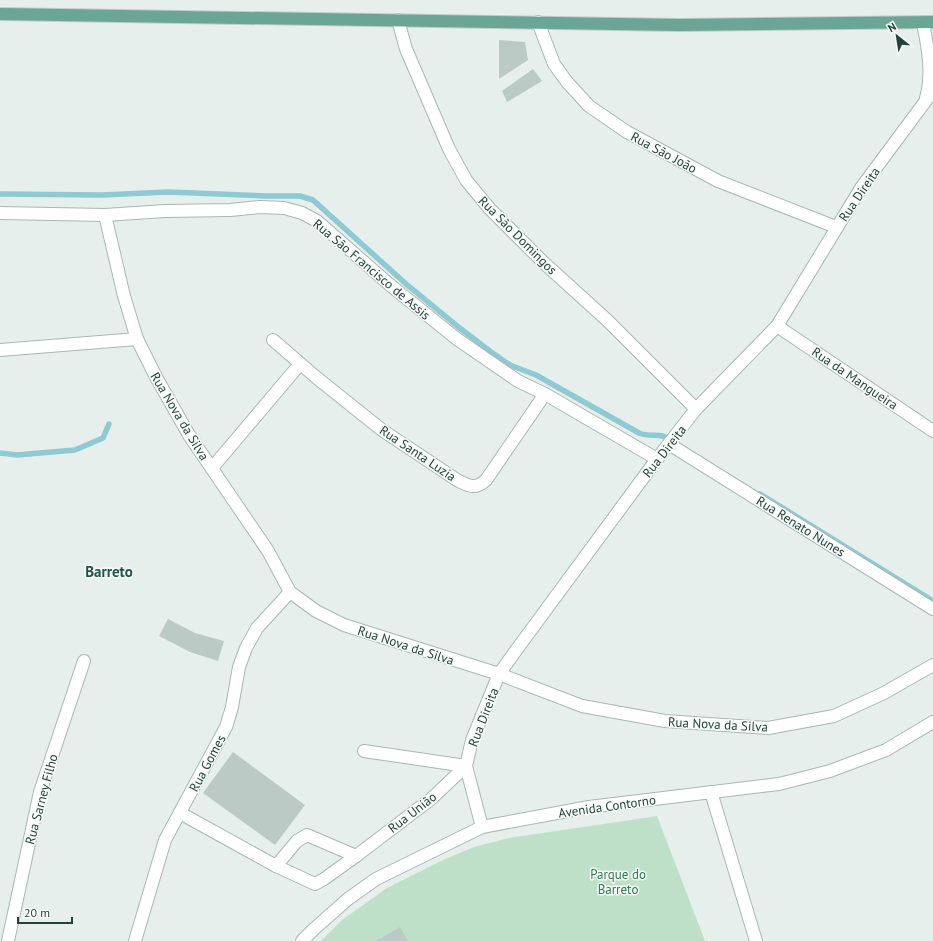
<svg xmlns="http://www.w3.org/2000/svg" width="933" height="941" viewBox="0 0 933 941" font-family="'PT Sans',sans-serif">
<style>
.green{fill:#bfe0c8}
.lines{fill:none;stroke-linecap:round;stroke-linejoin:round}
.stream{stroke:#8ec9d4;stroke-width:5.5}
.building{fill:#bbcac4}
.minor-casing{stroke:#a8b8b2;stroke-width:14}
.major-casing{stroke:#c2cac8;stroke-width:14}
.minor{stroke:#fff;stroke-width:12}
.major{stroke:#6aa596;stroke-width:12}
.labels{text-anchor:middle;stroke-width:3;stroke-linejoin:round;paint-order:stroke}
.street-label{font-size:13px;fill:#24423a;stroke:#f7fbf9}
.park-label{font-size:13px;fill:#2d7a4b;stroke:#f7fbf9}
.quarter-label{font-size:15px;font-weight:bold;fill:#1f5548;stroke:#f7fbf9}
</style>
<rect width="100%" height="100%" fill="#e6efeb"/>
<!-- green -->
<polygon class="green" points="657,816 705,941 321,941 342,920 387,888 443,860 474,847 509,838"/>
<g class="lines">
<!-- stream -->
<g class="stream">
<path d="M 0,194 L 102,195 L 168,192 L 266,196 L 300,196 L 313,200 L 405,283 L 461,329 L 491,352 L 510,365 L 536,375 L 639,433 C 651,438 660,432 672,440"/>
<polyline points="0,453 17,455 75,450 103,438 109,424"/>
<polyline points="760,494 933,601"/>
</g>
</g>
<!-- building -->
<g class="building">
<polygon points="499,40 525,42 528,60 499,79"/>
<polygon points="533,69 542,81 507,102 502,91"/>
<polygon points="168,619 195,633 224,641 218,661 190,652 159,636"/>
<polygon points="233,752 305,805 275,845 203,793"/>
<polygon points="400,927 408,941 376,941"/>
</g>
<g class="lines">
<!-- minor casing -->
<g class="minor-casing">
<g id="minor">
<polyline points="398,20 406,49 449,149 466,180 489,208 543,262 608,321 696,409"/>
<polyline points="538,22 554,64 567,82 589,106 627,132 718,181 836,227"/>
<path d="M 923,23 C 928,48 933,73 926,98"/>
<polyline points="0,213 105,215 165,211 230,210 260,207 284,208 302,213 317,221 390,285 457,339 518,381 545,394 657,459"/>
<polyline points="105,215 124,296 137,339 156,377 189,435 268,551 290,592 316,611 344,625 499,674 582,706 665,721 768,728 834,716 884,693 933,665"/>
<polyline points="777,326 933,431"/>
<path d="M 273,340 L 317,378 L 382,430 L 457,480 C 469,486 475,490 486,480 L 545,394"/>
<polyline points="0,350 137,339"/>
<polyline points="669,444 933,609"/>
<polyline points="212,468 300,364"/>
<polyline points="364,751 466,766"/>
<polyline points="711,792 756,941"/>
<polyline points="180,813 276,866 315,884 324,879 356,856 431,799 466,766"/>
<polyline points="482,827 466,766 472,740 499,674 517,649 657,459 696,409 777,326 861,188 933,91"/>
<polyline points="276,866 297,841 307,835 356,856"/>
<polyline points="8,941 40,792 84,661"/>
<polyline points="135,941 165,840 226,727 232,707 239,667 246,648 257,628 290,592"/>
<polyline points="302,941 314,929 348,899 376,879 482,827 589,807 779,784 830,771 886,750 933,722"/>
</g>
</g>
<!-- major casing -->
<g class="major-casing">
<polyline id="major" points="0,14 679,25 933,22"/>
</g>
<!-- minor -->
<use href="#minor" class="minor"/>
<!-- major -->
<use href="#major" class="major"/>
</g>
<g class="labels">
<!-- street labels -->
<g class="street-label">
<text transform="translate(664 152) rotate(28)" y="5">Rua São João</text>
<text transform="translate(859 194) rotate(-56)" y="5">Rua Direita</text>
<text transform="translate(518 235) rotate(45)" y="5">Rua São Domingos</text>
<text transform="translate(372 269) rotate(40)" y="5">Rua São Francisco de Assis</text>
<text transform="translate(855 378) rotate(34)" y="5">Rua da Mangueira</text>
<text transform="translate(180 416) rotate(59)" y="5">Rua Nova da Silva</text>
<text transform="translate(664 451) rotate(-52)" y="5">Rua Direita</text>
<text transform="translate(418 453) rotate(34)" y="5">Rua Santa Luzia</text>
<text transform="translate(801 526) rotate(32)" y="5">Rua Renato Nunes</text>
<text transform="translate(406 645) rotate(18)" y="5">Rua Nova da Silva</text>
<text transform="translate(483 717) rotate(-69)" y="5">Rua Direita</text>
<text transform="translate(718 724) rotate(3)" y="5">Rua Nova da Silva</text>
<text transform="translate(207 763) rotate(-62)" y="5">Rua Gomes</text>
<text transform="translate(41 799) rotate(-75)" y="5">Rua Sarney Filho</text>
<text transform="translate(607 806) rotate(-8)" y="5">Avenida Contorno</text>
<text transform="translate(412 812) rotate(-38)" y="5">Rua União</text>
</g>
<!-- park labels -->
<g class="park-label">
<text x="618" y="879">Parque do<tspan x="618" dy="15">Barreto</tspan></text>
</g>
<!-- quarter labels -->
<g class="quarter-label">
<text x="109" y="577">Barreto</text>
</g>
</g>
<!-- north arrow -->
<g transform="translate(897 36) rotate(330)" stroke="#f7fbf9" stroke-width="3" paint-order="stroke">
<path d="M0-3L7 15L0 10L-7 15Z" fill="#24423a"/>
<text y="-6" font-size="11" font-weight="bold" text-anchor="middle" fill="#24423a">N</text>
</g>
<!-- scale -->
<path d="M18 917v6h54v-6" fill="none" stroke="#24423a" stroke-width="2"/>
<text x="24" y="917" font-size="12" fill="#24423a" stroke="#f7fbf9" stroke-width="3" paint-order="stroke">20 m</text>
</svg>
